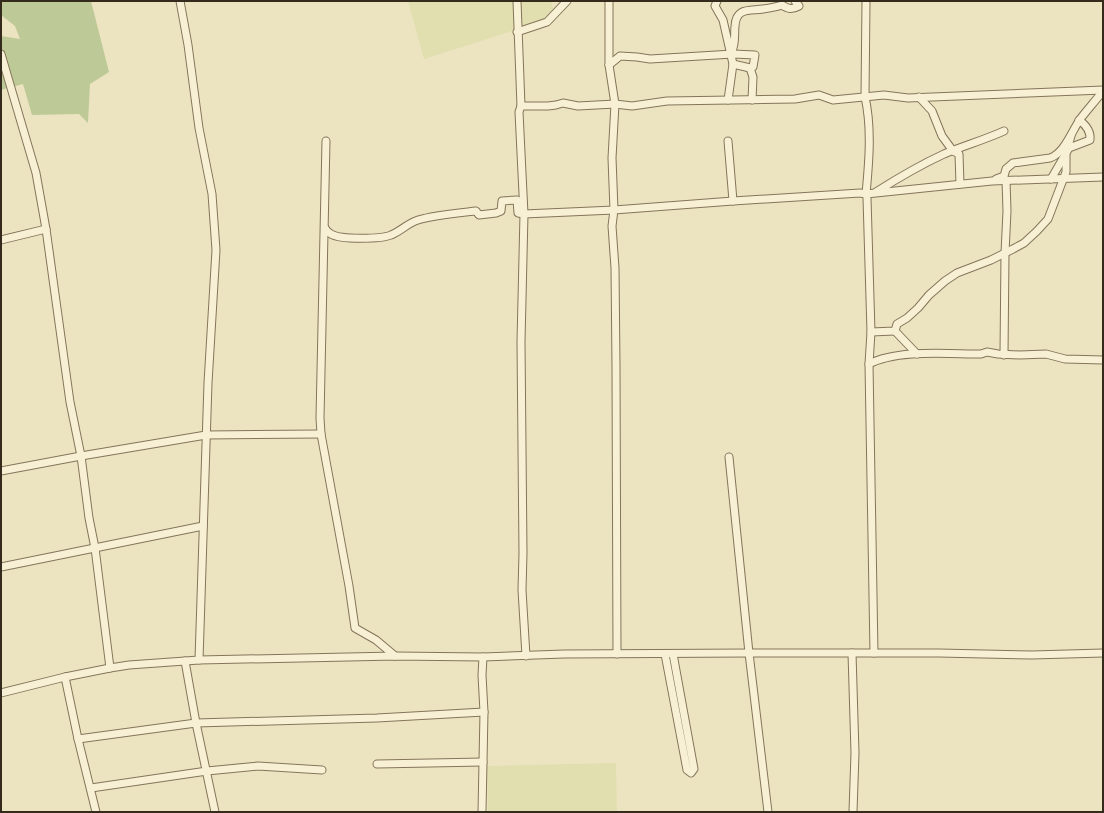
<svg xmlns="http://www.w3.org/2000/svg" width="1104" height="813" viewBox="0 0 1104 813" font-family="'Crimson Pro',serif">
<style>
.farmland{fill:#e1deaf}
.green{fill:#bdc996}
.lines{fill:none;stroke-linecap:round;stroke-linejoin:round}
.minor-casing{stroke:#84755a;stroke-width:9}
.minor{stroke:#f7f0d4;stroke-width:7}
</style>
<rect width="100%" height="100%" fill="#ece4c1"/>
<!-- farmland -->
<g class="farmland">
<polygon points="408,1 551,1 556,17 424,59"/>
<polygon points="616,763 617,812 488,812 487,766"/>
</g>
<!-- green -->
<polygon class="green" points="1,1 91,1 109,72 90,84 88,123 79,114 32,115 23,84 1,90 1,36 20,39 15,26 1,15"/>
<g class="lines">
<!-- minor casing -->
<g class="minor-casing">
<g id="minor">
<polyline points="180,1 188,45 199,128 212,194 216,250 208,383 199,660"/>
<polyline points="517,1 521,106"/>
<polyline points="717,1 715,6 723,20 733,64 728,100"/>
<path d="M 866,1 L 865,97 C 872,128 869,162 866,194 L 992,181 L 1103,177"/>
<polyline points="517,32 547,22 567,1"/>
<polyline points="1,54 36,173 46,229 70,402 81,456 89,518 95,548 110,668"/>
<path d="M 731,54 C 736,43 734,38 735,26 C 736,7 750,11 763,9 C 770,8 776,7 782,5 C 788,9 792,10 799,6 L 795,1"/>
<polyline points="733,64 750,68"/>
<polyline points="609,65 620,56 637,57 650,59 733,54 755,55 753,67 750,68 753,77 752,100"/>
<polyline points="919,97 932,111 942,136 953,151 959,154 960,184"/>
<polyline points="326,141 320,418 321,434 349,586 355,628 376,640 395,656"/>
<polyline points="728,141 733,201"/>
<path d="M 996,179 L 1004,176 L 1006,169 L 1013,163 L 1050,158 C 1065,153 1072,130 1081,118 C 1088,109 1096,100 1103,91"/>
<path d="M 1051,179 L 1069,148 L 1090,140 C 1091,131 1086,125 1079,120"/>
<path d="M 876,192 C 898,178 920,165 944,154 C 963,146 984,140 1004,131"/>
<path d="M 325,228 C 326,230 329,233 331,234 C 340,240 382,239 391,235 C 401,231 408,223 418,220 C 434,215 458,213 476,211 L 479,215 L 496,213 L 501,211 L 502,201 L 517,200 L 518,213 L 524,214 L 614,210 L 612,158 L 615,104 L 609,65 L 609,1"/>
<polyline points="1,240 46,229"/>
<polyline points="895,331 917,354"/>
<polyline points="871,332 895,331 897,324 907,318 918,308 929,295 945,281 957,273 991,260 1013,249 1024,243 1037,231 1048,219 1066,172 1066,153 1071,136"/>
<polyline points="1004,355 1005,253 1007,211 1006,180"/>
<path d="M 869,364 C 897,349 949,354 981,354 L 987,352 L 998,354 L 1020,355 L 1046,354 L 1065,359 L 1103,360"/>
<polyline points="729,457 749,653 768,812"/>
<polyline points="1,471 81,456 206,435 321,434"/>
<polyline points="1,567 203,526"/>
<polyline points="852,653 855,753 853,812"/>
<polyline points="617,654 616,366 615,268 612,226 614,210 733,201 860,193 866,194 867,198 871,332 869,364 874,653"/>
<polyline points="665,654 687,770 691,773 694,769 673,654"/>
<polyline points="526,656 522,590 523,553 521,342 524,214 519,112 521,106 548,106 556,105 563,103 578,106 615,104 632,106 667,101 795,99 819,95 833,100 884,95 908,98 1103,90"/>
<polyline points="185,661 196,723 215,812"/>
<polyline points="65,677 78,739 96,812"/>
<polyline points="1,693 65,677 110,668 129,665 199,660 395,656 483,657 564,654 749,653 939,653 1032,655 1103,653"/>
<polyline points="78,739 196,723 377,718 484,712"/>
<polyline points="377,764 483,762"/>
<polyline points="91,788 207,771 258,766 322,770"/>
<polyline points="482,812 484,712 482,675 483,657"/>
</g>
</g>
<!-- minor -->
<use href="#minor" class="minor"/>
</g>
<!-- border -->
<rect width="1104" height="813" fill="none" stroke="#352b1d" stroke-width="4"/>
</svg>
